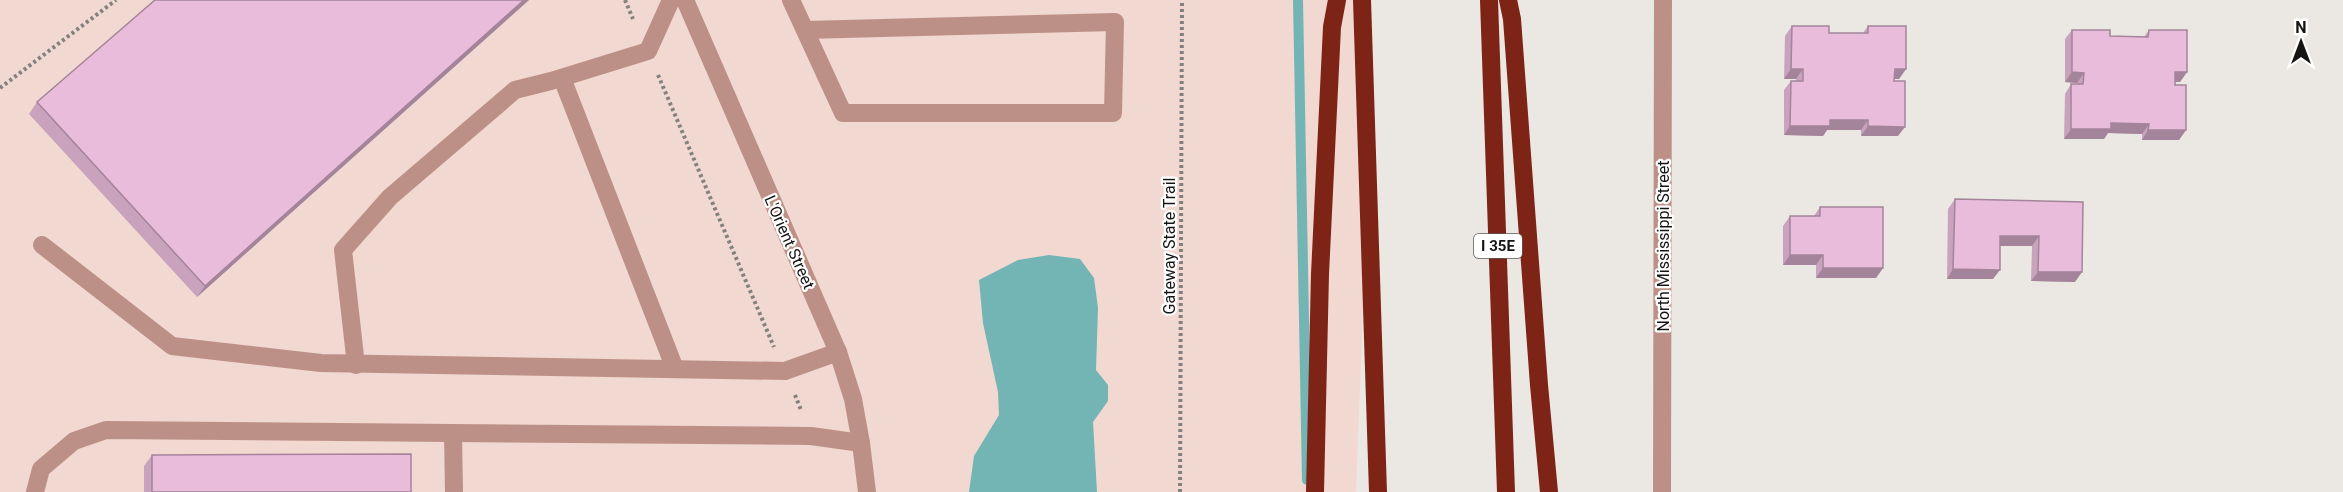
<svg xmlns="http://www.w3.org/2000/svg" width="2343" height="492" viewBox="0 0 2343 492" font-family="Roboto,sans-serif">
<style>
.industrial{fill:#f1d8d0}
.water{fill:#73b4b5}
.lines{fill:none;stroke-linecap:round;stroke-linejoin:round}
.stream{stroke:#73b4b5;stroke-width:10}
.path{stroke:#83817e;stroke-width:4;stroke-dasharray:3 3;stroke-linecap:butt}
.minor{stroke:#bd9087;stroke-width:18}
.highway{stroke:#7e2417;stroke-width:18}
.wall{fill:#c9a2bd}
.shaded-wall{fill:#a4849a}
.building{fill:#eabcdc;stroke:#a4849a;stroke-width:1.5}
.labels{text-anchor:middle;stroke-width:4.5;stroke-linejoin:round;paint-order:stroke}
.shield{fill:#fff;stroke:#5c5b5a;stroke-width:1.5}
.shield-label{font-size:15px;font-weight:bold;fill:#161514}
.street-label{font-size:16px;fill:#161514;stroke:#fff}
</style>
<rect width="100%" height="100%" fill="#ebe8e3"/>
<!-- industrial -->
<polygon class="industrial" points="0,0 1358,0 1365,254 1356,492 0,492"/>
<!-- water -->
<polygon class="water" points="1049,255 1080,259 1094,278 1098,308 1096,370 1108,385 1108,401 1093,422 1097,492 969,492 974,456 999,415 998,392 983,323 979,280 1018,260"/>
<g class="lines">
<!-- stream -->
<polyline class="stream" points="1298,0 1307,480"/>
<!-- path -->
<g class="path">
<polyline points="625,0 633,19"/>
<polyline points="658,75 774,347"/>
<polyline points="0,88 116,0"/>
<polyline points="795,395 801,410"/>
<polyline points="1180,492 1182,0"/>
</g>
<!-- minor -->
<g class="minor">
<polyline points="685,0 838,352 853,399 861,443 867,492"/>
<polyline points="791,0 843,113 1113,113 1115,22 805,30"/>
<polyline points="562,78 675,369"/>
<polyline points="42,245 172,346 321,363 785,371 838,352"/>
<polyline points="356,365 343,250 390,197 515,90 551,81 648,51 671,0"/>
<polyline points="453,433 454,492"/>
<polyline points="35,492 41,469 74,441 106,430 811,436 861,443"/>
<polyline points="1662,492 1663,0"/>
</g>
<!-- highway -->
<g class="highway">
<polyline points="1362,0 1378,492"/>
<polyline points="1489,0 1506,492"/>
<polyline points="1508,0 1512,19 1539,385 1549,492"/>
<polyline points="1315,492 1320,274 1332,27 1337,0"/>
</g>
</g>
<!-- wall -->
<g class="wall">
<polygon points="529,0 197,297 29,114 37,102"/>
<polygon points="1792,26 1829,33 1863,33 1868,26 1906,69 1899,79 1894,79 1898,136 1861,136 1861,130 1827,130 1823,136 1784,135 1784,90 1791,81 1796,81 1796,79 1784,79 1785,36"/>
<polygon points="2072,30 2110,36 2144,37 2149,30 2187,72 2180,82 2175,82 2186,130 2179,140 2142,140 2142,134 2108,133 2104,139 2064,139 2065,94 2071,84 2077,84 2077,83 2065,82 2065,39"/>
<polygon points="1955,199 2083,202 2075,282 2031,281 2032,246 2000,246 1993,279 1947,279 1948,209"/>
<polygon points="1820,207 1883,268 1876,278 1816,278 1816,265 1783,265 1783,226 1790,216 1814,216"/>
<polygon points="152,455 411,492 144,492 144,466"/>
</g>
<!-- shaded-wall -->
<g class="shaded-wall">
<polygon points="524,0 529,0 197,297 205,286"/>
<polygon points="1791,69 1803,69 1796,79 1784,79"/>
<polygon points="1895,69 1906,69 1899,79 1888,79"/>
<polygon points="2072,72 2084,73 2077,83 2065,82"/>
<polygon points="2175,72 2187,72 2180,82 2168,82"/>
<polygon points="1830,120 1868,120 1861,130 1827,130 1823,136 1784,135 1790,126"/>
<polygon points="2111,123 2149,124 2142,134 2108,133 2104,139 2064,139 2071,129"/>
<polygon points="1868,126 1905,127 1898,136 1861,136"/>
<polygon points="2148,130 2186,130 2179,140 2142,140"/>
<polygon points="2000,236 2039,236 2032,246 1994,246"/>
<polygon points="1790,255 1823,255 1816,265 1783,265"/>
<polygon points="1823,268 1883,268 1876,278 1816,278"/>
<polygon points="1953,269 2000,270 1993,279 1947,279"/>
<polygon points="2038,272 2082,272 2075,282 2031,281"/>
</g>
<!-- building -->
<g class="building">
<polygon points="155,0 524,0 205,286 37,102"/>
<polygon points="1792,26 1829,26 1829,33 1868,33 1868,26 1906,26 1906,69 1895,69 1894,81 1905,81 1905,127 1868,126 1868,120 1830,120 1830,126 1790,126 1791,81 1803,81 1803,69 1791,69"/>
<polygon points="2072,30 2110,30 2110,36 2148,37 2149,30 2187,30 2187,72 2175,72 2175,85 2186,85 2186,130 2148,130 2149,124 2111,123 2111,129 2071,129 2071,84 2083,84 2084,73 2072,72"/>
<polygon points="1955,199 2083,202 2082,272 2038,272 2039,236 2000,236 2000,270 1953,269"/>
<polygon points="1820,207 1883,207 1883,268 1823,268 1823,255 1790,255 1790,216 1820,216"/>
<polygon points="411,454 411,492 152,492 152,455"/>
</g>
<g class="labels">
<!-- shield labels -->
<rect class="shield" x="1474" y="234" width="48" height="24" rx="4.5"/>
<g class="shield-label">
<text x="1498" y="251">I 35E</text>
</g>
<!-- street labels -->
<g class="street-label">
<text transform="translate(790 242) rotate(66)" y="6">L'Orient Street</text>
<text transform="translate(1169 246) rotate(-90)" y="6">Gateway State Trail</text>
<text transform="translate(1663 246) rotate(-90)" y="6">North Mississippi Street</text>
</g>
</g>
<!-- north arrow -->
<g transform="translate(2301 42)" stroke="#ffffff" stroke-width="4.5" paint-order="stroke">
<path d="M0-4.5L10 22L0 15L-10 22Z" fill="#161514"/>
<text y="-9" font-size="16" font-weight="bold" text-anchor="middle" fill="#161514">N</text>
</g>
</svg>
